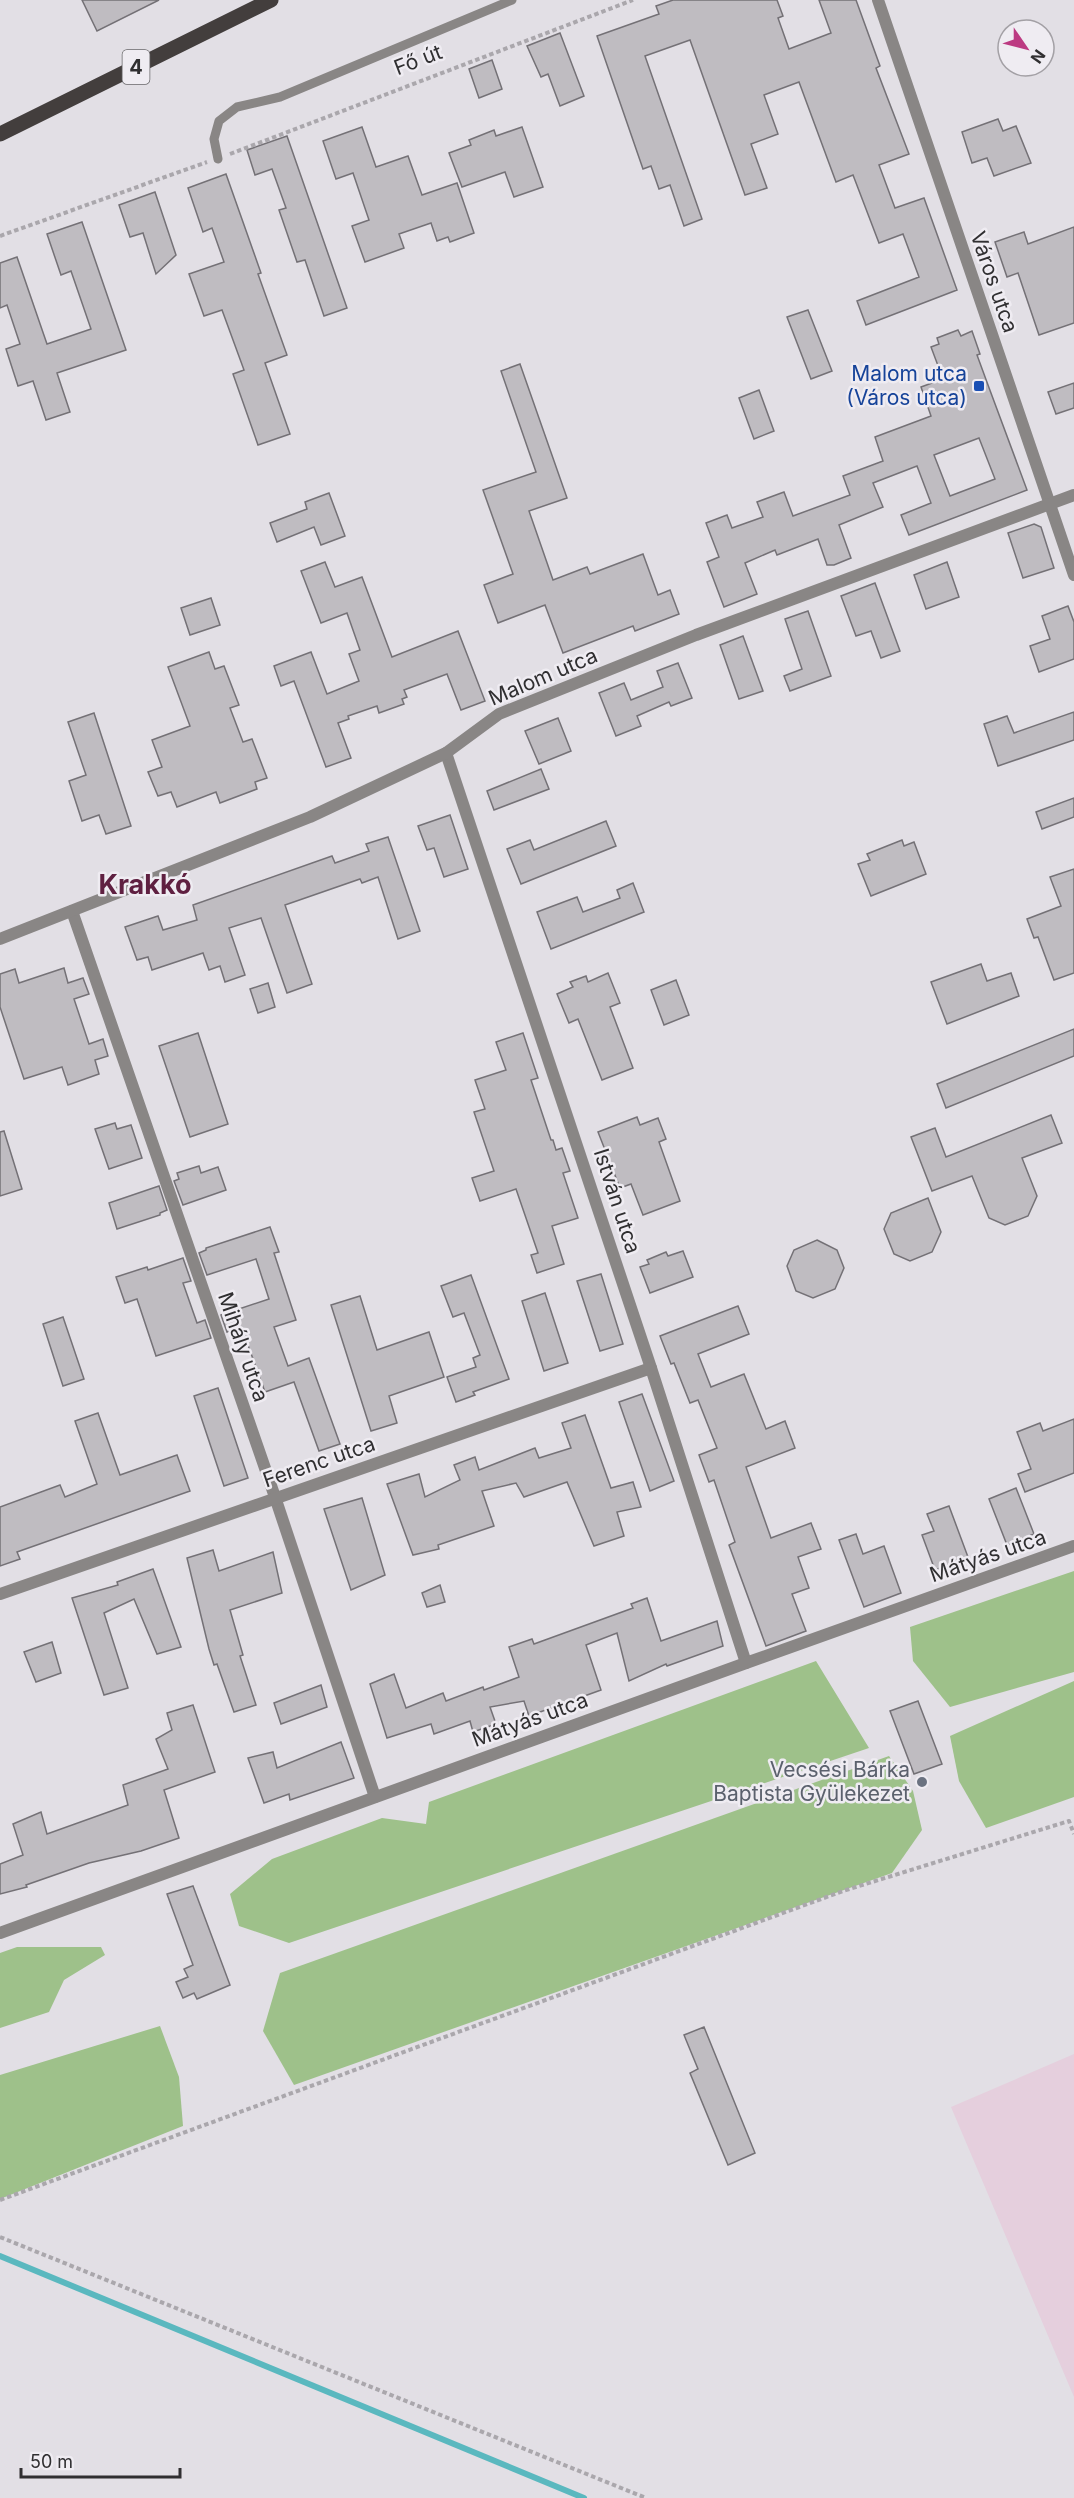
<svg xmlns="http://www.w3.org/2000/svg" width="1074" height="2498" viewBox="0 0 1074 2498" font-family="Inter,sans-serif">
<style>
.industrial{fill:#e5cfdd}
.green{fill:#9ec18a}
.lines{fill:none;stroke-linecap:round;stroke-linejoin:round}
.stream{stroke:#5ab8bf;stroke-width:6}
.building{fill:#bfbcc1;stroke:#747176;stroke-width:1.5;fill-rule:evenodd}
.path{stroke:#aaa7ac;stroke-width:4;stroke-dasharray:4.5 3;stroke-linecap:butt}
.lane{stroke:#898685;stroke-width:9}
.street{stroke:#898685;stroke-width:12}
.primary{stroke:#433e3d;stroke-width:15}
.transit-dot{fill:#1a4fb4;stroke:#efecf2;stroke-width:2}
.worship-dot{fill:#6b7280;stroke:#efecf2;stroke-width:2}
.labels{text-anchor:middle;stroke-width:5;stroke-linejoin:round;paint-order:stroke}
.shield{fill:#efecf2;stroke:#69686b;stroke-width:1.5}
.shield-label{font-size:20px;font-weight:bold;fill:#302f31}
.street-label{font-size:21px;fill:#302f31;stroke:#efecf2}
.transit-label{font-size:21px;fill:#164399;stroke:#efecf2;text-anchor:end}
.worship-label{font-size:21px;fill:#5b616d;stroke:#efecf2;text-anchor:end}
.district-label{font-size:27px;font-weight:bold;fill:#5f2041;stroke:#efecf2}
</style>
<rect width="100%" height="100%" fill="#e2dfe5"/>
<!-- industrial -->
<polygon class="industrial" points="1074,2054 1074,2397 951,2107"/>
<!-- green -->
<g class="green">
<polygon points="1074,1571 1074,1672 950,1707 913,1661 910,1627"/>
<polygon points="816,1661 869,1748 289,1943 239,1926 230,1894 272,1859 382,1818 426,1824 429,1802"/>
<polygon points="1074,1681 1074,1797 986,1828 959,1781 950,1736"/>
<polygon points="889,1756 913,1791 922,1830 892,1873 294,2085 263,2031 280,1973"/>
<polygon points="17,1947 101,1947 105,1955 64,1980 49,2012 0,2028 0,1953"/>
<polygon points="160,2026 179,2077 183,2126 0,2199 0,2075"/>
</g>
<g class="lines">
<!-- stream -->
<polyline class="stream" points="0,2256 584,2498"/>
</g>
<!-- building -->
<g class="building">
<polygon points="82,0 159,0 97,31"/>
<polygon points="673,0 777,0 783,16 778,18 789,49 831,33 819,0 856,0 880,66 876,68 909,154 879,165 895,208 924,198 957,290 866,325 857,301 919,277 903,234 879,243 853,175 836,182 799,82 764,95 778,134 751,144 767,188 745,195 690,40 645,56 702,219 684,226 670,185 659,189 651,166 643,169 597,36 659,14 656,6"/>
<polygon points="560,33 584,96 560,106 548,74 541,77 527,46"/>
<polygon points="492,60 502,89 479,98 469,69"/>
<polygon points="998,119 1003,131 1016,126 1031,163 994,176 987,158 972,163 962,132"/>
<polygon points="362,127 376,167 408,156 422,195 457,183 474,233 450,242 448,237 437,241 431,223 399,234 404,248 365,262 352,226 369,220 353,173 336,179 323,141"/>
<polygon points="522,127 543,187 514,197 505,172 462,187 449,153 471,145 469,140 494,130 496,136"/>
<polygon points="287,136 347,308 324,316 305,260 297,262 279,210 286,208 272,169 255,175 247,150"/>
<polygon points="226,174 261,273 258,274 287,355 265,363 290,434 258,445 233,374 244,370 222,310 204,316 189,274 224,262 212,228 203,232 188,188"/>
<polygon points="155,192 176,255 156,274 143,233 130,237 119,205"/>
<polygon points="82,222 126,350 57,373 70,412 46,420 33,381 18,386 6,349 20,344 7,305 0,308 0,263 17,257 47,344 91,329 71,271 61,275 47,234"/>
<polygon points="1074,227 1074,323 1039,335 1018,273 1007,277 995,242 1024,232 1028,244"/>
<polygon points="808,310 832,371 811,379 787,317"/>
<path d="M 958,330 L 961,336 L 972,331 L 980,354 L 977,355 L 988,385 L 1027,490 L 909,535 L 901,515 L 931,503 L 917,466 L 873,483 L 883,507 L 839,525 L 851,558 L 834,565 L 827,565 L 818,539 L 777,555 L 775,550 L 745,563 L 757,594 L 724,607 L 707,562 L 719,557 L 706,523 L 727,515 L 732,528 L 763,517 L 757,502 L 784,492 L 793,516 L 850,495 L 843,476 L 883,461 L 875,437 L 931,416 L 921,387 L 943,379 L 931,347 L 939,344 L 937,338 ZM 979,438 L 995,479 L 950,496 L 934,455 Z"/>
<polygon points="520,364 567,498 529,511 553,580 587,567 590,574 643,554 658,595 670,590 679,614 635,631 633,626 563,653 545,605 498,623 484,585 513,574 483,490 536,472 501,371"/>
<polygon points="1074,383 1074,408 1056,414 1048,392"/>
<polygon points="759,390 774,431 754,439 739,398"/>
<polygon points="329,493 345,536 321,545 314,527 277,542 270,523 307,509 305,502"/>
<polygon points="1034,524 1041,527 1054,568 1023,578 1008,533"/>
<polygon points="325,562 335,587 362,577 392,657 458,631 485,701 461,710 447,674 404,690 407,697 402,699 404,704 379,713 377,706 348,716 349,719 338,723 351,758 326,767 294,681 281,686 274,666 311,652 327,694 359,681 349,654 360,650 347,613 321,623 301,571"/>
<polygon points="947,562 959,597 926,609 914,575"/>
<polygon points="875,583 900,651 881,658 871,631 856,636 841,596"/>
<polygon points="211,598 220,625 190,635 181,608"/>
<polygon points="1068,606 1074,622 1074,659 1039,672 1030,646 1050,639 1042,616"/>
<polygon points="808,611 831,676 790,691 784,676 802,669 785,619"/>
<polygon points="743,636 763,691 739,699 720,645"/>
<polygon points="209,652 215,669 224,666 239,705 230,708 243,742 252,739 267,778 255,782 257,789 220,803 216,792 177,807 171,792 158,796 148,772 162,767 152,740 190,726 168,667"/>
<polygon points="678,663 692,698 671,706 669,702 637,716 641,726 616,736 599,693 624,683 631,700 663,687 657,671"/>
<polygon points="1074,712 1074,740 998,766 984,724 1007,716 1014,733"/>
<polygon points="94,713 131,826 106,834 99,815 82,821 69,781 86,775 68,722"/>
<polygon points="558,718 571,751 539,764 525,731"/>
<polygon points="541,769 549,789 494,810 487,791"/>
<polygon points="1074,798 1074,817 1042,829 1036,812"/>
<polygon points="450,815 468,869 444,877 434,848 427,850 418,826"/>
<polygon points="606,821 616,846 521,884 507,849 530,840 534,850"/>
<polygon points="388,837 420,931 398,939 378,877 362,883 360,879 285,905 312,984 287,993 261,918 229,928 245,975 225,982 220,966 209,970 203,953 152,970 148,957 137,960 125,927 158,916 163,930 197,920 193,905 332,856 335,863 369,851 366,844"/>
<polygon points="902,840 904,846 914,842 926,874 871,896 858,864 870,860 867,854"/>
<polygon points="1074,869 1074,973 1054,980 1038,937 1034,938 1027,919 1061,906 1050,877"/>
<polygon points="633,883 644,912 551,949 537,912 577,897 583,912 620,898 617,890"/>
<polygon points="981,964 987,981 1011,973 1019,996 947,1024 931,982"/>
<polygon points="64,968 68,983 83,978 89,994 74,999 89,1044 103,1039 108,1056 95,1060 99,1074 68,1085 62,1067 24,1079 0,1007 0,974 15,969 19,983"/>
<polygon points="608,973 620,1003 610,1007 633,1068 602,1080 578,1019 569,1023 557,994 573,987 570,982 586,976 588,982"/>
<polygon points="676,980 689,1015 664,1025 651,990"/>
<polygon points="268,983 275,1007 258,1013 250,989"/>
<polygon points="1074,1029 1074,1056 946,1108 937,1084"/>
<polygon points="198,1033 228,1124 190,1137 159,1046"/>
<polygon points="523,1033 538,1078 531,1080 551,1140 553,1140 556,1150 562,1148 570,1171 563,1173 578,1218 552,1226 564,1264 537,1273 531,1255 538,1253 516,1189 480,1201 472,1178 494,1171 474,1112 485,1109 475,1080 506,1070 496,1042"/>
<polygon points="1051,1115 1062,1143 1022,1158 1037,1196 1028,1216 1005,1225 989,1218 972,1176 932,1191 911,1137 935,1128 946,1157"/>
<polygon points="637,1117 640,1125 658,1118 666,1139 659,1142 680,1201 643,1215 631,1184 620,1188 598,1132"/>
<polygon points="115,1123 117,1129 131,1125 142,1158 109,1169 95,1129"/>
<polygon points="4,1131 22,1189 0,1196 0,1132"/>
<polygon points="199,1166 201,1173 218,1167 226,1190 183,1205 174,1181 179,1179 177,1173"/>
<polygon points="159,1186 167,1210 160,1213 160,1215 117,1229 109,1203"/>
<polygon points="928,1198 941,1232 932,1252 910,1261 894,1254 884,1229 891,1213"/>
<polygon points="270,1227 279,1252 274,1253 296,1320 274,1327 288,1366 309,1358 340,1444 319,1451 294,1382 265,1392 245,1337 233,1341 230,1331 227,1332 221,1315 269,1299 256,1259 207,1275 199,1253 206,1250 206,1248"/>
<polygon points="817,1240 837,1250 844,1268 835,1289 813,1298 796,1291 787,1266 794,1250"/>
<polygon points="683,1251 693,1277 650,1293 640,1267 649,1264 647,1260 666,1252 668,1256"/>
<polygon points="183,1258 191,1281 183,1283 197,1323 205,1320 211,1338 156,1356 137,1299 125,1303 116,1277 147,1267 148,1270"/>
<polygon points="601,1274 623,1344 600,1351 577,1281"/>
<polygon points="471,1275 509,1379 473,1392 475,1395 456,1402 447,1377 476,1367 473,1358 480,1355 464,1313 453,1317 441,1286"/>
<polygon points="545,1293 568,1363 544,1371 522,1301"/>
<polygon points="360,1296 377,1350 429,1332 444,1377 389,1396 397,1423 371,1431 331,1305"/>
<polygon points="738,1306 749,1334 698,1354 711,1387 744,1374 766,1429 785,1421 795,1448 746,1467 771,1538 811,1523 821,1549 798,1557 809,1588 792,1594 806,1631 766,1646 729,1545 735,1542 714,1480 709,1482 699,1455 717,1448 698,1400 690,1403 674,1363 671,1364 660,1336"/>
<polygon points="63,1317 84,1379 63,1386 43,1324"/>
<polygon points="218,1388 248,1478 224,1486 194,1396"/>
<polygon points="642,1394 674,1481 650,1491 619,1402"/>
<polygon points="98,1413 120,1475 177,1455 190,1491 17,1552 20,1559 0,1566 0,1507 60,1485 65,1497 97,1484 75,1421"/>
<polygon points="585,1415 611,1488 633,1482 641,1507 617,1512 624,1536 594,1546 567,1482 524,1497 516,1483 482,1491 494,1526 438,1545 439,1549 413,1555 387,1484 419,1474 425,1497 460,1480 454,1465 475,1457 479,1470 535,1448 539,1458 571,1448 562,1423"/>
<polygon points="1074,1419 1074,1473 1025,1492 1018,1474 1031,1469 1017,1432 1040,1423 1043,1431"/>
<polygon points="1016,1488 1034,1534 1007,1545 989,1499"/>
<polygon points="362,1498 385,1575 351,1590 324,1509"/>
<polygon points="949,1506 968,1557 935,1570 922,1535 934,1531 927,1514"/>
<polygon points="856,1534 863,1554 884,1546 901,1593 864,1607 839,1540"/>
<polygon points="213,1550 219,1571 273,1552 282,1593 230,1610 243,1655 240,1656 256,1705 234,1712 217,1664 214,1665 209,1649 187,1558"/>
<polygon points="153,1569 181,1647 157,1654 134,1599 104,1613 128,1688 104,1695 72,1598 118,1585 117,1582"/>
<polygon points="440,1585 445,1602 427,1607 422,1593"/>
<polygon points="647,1598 661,1641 717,1621 723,1646 667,1666 666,1664 629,1681 617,1633 586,1645 601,1690 529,1716 524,1701 490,1707 496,1724 473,1732 470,1721 434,1734 431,1724 387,1738 370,1684 394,1674 406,1708 443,1693 446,1701 483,1687 484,1690 519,1677 509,1647 532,1639 534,1644 633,1608 631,1604"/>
<polygon points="52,1642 61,1673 36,1682 24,1652"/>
<polygon points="321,1685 327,1707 281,1724 274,1703"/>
<polygon points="918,1701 942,1764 914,1774 890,1711"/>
<polygon points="193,1705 215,1772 164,1790 179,1838 141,1851 89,1863 26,1885 27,1887 0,1894 0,1864 23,1855 13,1824 41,1812 47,1834 128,1805 123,1785 168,1769 156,1739 172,1730 167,1713"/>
<polygon points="341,1742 354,1778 290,1800 289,1794 264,1803 248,1758 273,1752 277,1768"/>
<polygon points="193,1886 230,1985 197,1999 194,1993 183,1998 176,1982 188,1977 184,1969 193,1965 167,1894"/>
<polygon points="704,2027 755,2153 728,2165 690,2073 698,2069 684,2035"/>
</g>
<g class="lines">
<!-- path -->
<g class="path">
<polyline points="230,154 633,0"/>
<polyline points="0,236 207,162"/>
<polyline points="0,2200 843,1891 1069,1821 1074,1834"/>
<polyline points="0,2237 646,2498"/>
</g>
<!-- lane -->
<polyline class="lane" points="218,159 214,139 219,121 237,107 280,97 512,0"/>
<!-- street -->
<g class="street">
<polyline points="878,0 1074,575"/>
<polyline points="446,753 651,1368 746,1663"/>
<polyline points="72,911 275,1497 375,1797"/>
<polyline points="0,939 310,817 446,753 499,714 696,635 1074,495"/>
<polyline points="0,1594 651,1368"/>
<polyline points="0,1933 746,1663 1074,1546"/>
</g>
<!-- primary -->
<polyline class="primary" points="0,134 271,0"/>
</g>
<!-- markers -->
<rect class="transit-dot" x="973" y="380" width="12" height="12" rx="3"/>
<circle class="worship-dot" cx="922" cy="1782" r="6"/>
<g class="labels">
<!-- shield labels -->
<rect class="shield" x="122.5" y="50" width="27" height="34" rx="4.5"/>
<g class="shield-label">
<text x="136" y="74">4</text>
</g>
<!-- street labels -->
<g class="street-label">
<text transform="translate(418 60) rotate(-21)" y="7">Fő út</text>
<text transform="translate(994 282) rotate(71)" y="7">Város utca</text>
<text transform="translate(543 677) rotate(-23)" y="7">Malom utca</text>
<text transform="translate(617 1201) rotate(72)" y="7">István utca</text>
<text transform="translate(243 1347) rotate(71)" y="7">Mihály utca</text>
<text transform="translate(319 1462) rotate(-19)" y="7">Ferenc utca</text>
<text transform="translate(988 1556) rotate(-19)" y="7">Mátyás utca</text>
<text transform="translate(530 1720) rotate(-20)" y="7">Mátyás utca</text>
</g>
<!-- transit labels -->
<g class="transit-label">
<text x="967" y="381">Malom utca<tspan x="967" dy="24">(Város utca)</tspan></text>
</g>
<!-- worship labels -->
<g class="worship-label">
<text x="910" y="1777">Vecsési Bárka<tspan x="910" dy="24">Baptista Gyülekezet</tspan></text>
</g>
<!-- district labels -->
<g class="district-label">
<text x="145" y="894">Krakkó</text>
</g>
</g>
<!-- north arrow -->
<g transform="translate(1026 48) rotate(125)"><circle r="28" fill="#efecf2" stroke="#a3a0a5" stroke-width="1.5"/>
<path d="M0-4.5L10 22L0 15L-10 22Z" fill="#bc3a82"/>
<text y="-9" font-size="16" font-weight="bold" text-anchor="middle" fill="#302f31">N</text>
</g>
<!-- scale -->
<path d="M21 2468v9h159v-9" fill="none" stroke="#302f31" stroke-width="3"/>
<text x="30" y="2468" font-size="18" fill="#302f31" stroke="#efecf2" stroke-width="4.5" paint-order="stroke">50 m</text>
</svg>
